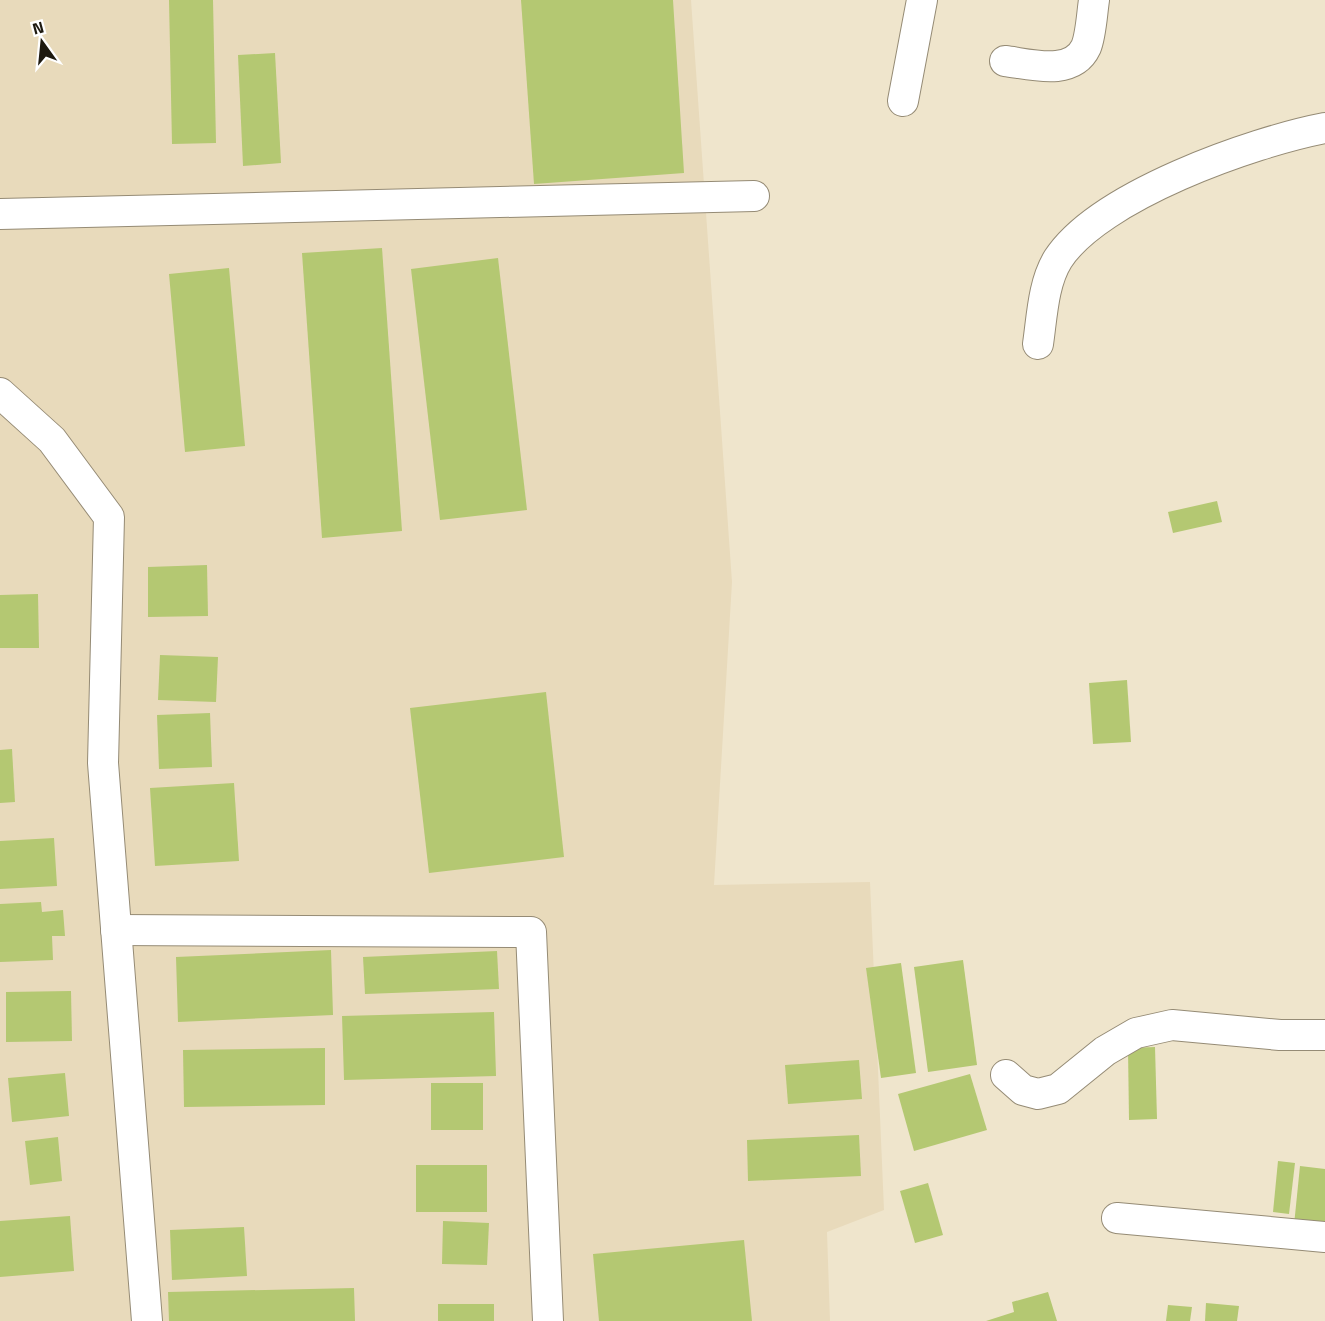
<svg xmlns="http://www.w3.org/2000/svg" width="1325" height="1321" viewBox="0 0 1325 1321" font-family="'Titillium Web',sans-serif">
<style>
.built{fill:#e8dabb}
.building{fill:#b4c872}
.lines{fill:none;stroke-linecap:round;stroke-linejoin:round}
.street-casing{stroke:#958b75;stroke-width:32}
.street{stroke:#fff;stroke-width:30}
</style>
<rect width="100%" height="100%" fill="#efe5cc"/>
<!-- built -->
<polygon class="built" points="0,0 691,0 732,582 714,885 870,882 884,1210 827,1232 830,1321 0,1321"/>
<!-- building -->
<g class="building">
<polygon points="169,0 213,0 216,143 172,144"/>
<polygon points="521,0 673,0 684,173 534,184"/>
<polygon points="275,53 281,163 243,166 238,55"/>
<polygon points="382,248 402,531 322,538 302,253"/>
<polygon points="498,258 527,510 440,520 411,269"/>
<polygon points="229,268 245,446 185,452 169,274"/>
<polygon points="1217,501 1222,522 1173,533 1168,512"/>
<polygon points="207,565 208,616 148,617 148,567"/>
<polygon points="38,594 39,648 0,648 0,595"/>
<polygon points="160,655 218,657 216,702 158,700"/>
<polygon points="1127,680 1131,742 1093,744 1089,683"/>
<polygon points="546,692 564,857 429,873 410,708"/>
<polygon points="210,713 212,767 159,769 157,715"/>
<polygon points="12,749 15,802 0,803 0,750"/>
<polygon points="234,783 239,861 155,866 150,788"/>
<polygon points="54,838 57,886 0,889 0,841"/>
<polygon points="41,902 42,912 63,910 65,936 52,936 53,960 0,962 0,904"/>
<polygon points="331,950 333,1015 178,1022 176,957"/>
<polygon points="497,951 499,989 365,994 363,957"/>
<polygon points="963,960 977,1065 928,1072 914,967"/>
<polygon points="901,963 916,1073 881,1078 866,968"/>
<polygon points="71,991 72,1041 6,1042 6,992"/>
<polygon points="494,1012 496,1076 344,1080 342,1016"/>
<polygon points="1155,1047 1157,1119 1129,1120 1128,1048"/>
<polygon points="325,1048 325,1105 184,1107 183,1050"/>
<polygon points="859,1060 862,1099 788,1104 785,1065"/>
<polygon points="65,1073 69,1116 12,1122 8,1078"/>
<polygon points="970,1074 987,1130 914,1151 898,1094"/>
<rect x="431" y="1083" width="52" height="47"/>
<polygon points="859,1135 861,1176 748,1181 747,1140"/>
<polygon points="58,1137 62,1181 30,1185 25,1141"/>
<polygon points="1278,1161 1295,1163 1289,1214 1273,1212"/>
<rect x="416" y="1165" width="71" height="47"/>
<polygon points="1300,1166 1325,1169 1325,1228 1294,1225"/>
<polygon points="928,1183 943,1235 915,1243 900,1191"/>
<polygon points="70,1216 74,1271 0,1277 0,1221"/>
<polygon points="443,1221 489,1223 487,1265 442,1264"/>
<polygon points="244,1227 247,1276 172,1280 170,1230"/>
<polygon points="744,1240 752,1321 599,1321 593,1254"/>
<polygon points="354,1288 355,1321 169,1321 168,1292"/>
<polygon points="1048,1292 1057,1321 986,1321 1014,1312 1012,1302"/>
<polygon points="1206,1303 1239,1306 1237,1321 1205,1321"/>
<rect x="438" y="1304" width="56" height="17"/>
<polygon points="1168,1305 1192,1307 1190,1321 1166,1321"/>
</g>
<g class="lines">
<!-- street casing -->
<g class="street-casing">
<g id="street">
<path d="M 1005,61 C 1030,64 1072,77 1086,47 C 1091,35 1092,13 1094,0"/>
<polyline points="903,101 922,0"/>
<polyline points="0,214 754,196"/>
<path d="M 1038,344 C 1042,317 1043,283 1058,259 C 1099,196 1252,142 1325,128"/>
<polyline points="0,393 52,440 109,517 103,763 147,1321"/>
<polyline points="116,930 531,932 548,1321"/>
<polyline points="1006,1075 1023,1090 1038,1094 1058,1089 1105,1051 1136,1033 1172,1025 1280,1035 1325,1035"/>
<polyline points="1117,1218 1325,1237"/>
</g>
</g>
<!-- street -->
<use href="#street" class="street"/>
</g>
<!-- north arrow -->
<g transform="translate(42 42) rotate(345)" stroke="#ffffff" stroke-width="4.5" paint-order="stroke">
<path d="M0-4.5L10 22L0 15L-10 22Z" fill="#1d1910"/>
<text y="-9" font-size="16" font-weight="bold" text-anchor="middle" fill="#1d1910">N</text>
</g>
</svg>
